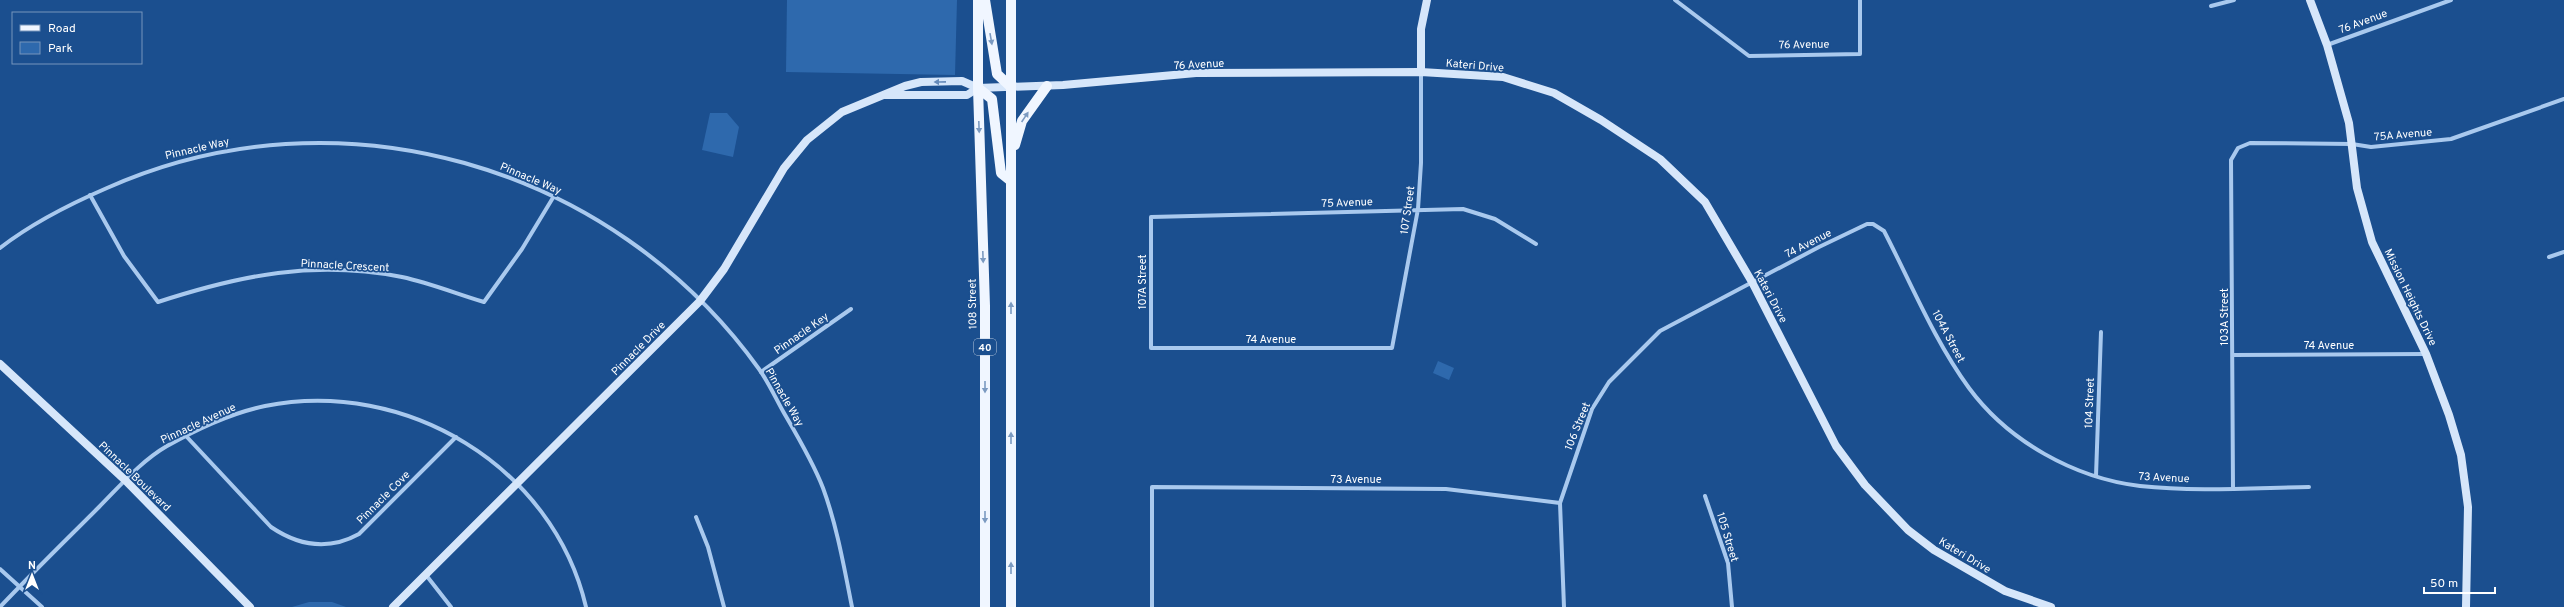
<svg xmlns="http://www.w3.org/2000/svg" width="2564" height="607" viewBox="0 0 2564 607" font-family="Overpass,sans-serif">
<style>
.green{fill:#2e69ad}
.lines{fill:none;stroke-linecap:round;stroke-linejoin:round}
.street{stroke:#a9c9ee;stroke-width:4}
.secondary{stroke:#d6e6fa;stroke-width:8}
.primary{stroke:#f0f6ff;stroke-width:10}
.oneway{fill:#7b9ac1}
.oneway2{fill:#668bba}
.labels{text-anchor:middle;stroke-width:3.5;stroke-linejoin:round;paint-order:stroke}
.shield{fill:#1b4f8f;stroke:#bbcadd;stroke-width:1}
.shield-label{font-size:10px;font-weight:bold;fill:#fff}
.street-label{font-size:11px;fill:#fff;stroke:#1b4f8f}
</style>
<rect width="100%" height="100%" fill="#1b4f8f"/>
<!-- green -->
<g class="green">
<polygon points="787,0 957,0 955,75 786,72"/>
<polygon points="710,113 727,113 739,127 733,157 702,150"/>
<polygon points="1438,361 1454,368 1449,380 1433,373"/>
<polygon points="309,602 332,602 346,607 292,607"/>
</g>
<g class="lines">
<!-- street -->
<g class="street">
<polyline points="1675,0 1749,56 1860,54 1860,0"/>
<polyline points="2211,6 2234,0"/>
<polyline points="2327,45 2451,0"/>
<polyline points="1421,72 1421,163 1418,209 1392,348 1151,348 1151,217 1463,209 1495,219 1536,244"/>
<path d="M 90,195 L 124,256 L 158,302 C 241,275 314,260 402,277 C 430,283 457,294 484,302 L 522,249 L 554,196"/>
<path d="M 0,248 C 32,223 70,204 107,188 C 338,85 612,164 759,369 C 769,383 776,399 784,413 C 798,437 813,462 823,488 C 837,526 844,567 852,607"/>
<polyline points="2549,257 2564,252"/>
<polyline points="2233,355 2426,354"/>
<polyline points="761,372 851,309"/>
<path d="M 186,436 L 271,527 C 299,546 328,551 359,534 L 456,437"/>
<polyline points="2096,476 2101,332"/>
<polyline points="2233,488 2231,160 2238,148 2250,143 2352,144 2371,147 2451,139 2564,99"/>
<polyline points="1705,496 1728,563 1732,607"/>
<polyline points="696,517 708,547 724,607"/>
<polyline points="0,569 42,607"/>
<polyline points="426,575 451,607"/>
<path d="M 0,607 C 32,573 66,540 99,507 C 120,486 141,461 167,446 C 197,429 231,413 265,406 C 405,378 553,466 586,607"/>
<polyline points="1152,607 1152,487 1446,489 1560,503"/>
<path d="M 1564,607 L 1560,503 L 1592,409 L 1609,382 L 1660,331 L 1819,247 L 1867,224 L 1873,224 L 1884,231 C 1911,283 1934,340 1969,388 C 2008,441 2074,478 2140,486 C 2195,492 2253,488 2309,487"/>
</g>
<!-- secondary -->
<g class="secondary">
<polyline points="2310,0 2327,45 2349,123 2357,188 2372,242 2426,354 2449,415 2461,455 2468,507 2466,607"/>
<polyline points="1421,72 1421,29 1427,0"/>
<polyline points="885,95 967,95 978,88"/>
<polyline points="0,364 125,480 250,607"/>
<polyline points="393,607 700,301 724,269 784,168 807,140 842,112 905,86 921,82 962,81 978,88 1063,85 1196,73 1421,72 1503,77 1554,93 1601,120 1660,159 1705,202 1752,282 1836,446 1865,485 1908,530 1934,550 2005,591 2051,607"/>
</g>
<!-- primary -->
<g class="primary">
<polyline points="978,0 978,88 985,306 985,607"/>
<polyline points="985,0 997,74 1011,87"/>
<polyline points="1011,0 1011,607"/>
<polyline points="978,88 992,99 1001,173 1011,181"/>
<polyline points="1015,145 1022,121 1047,86"/>
</g>
</g>
<!-- one-way arrows -->
<defs><path id="oneway-solid" d="M-6-.8H1V-3.2L6.5 0L1 3.2V.8H-6Z"/></defs>
<g class="oneway">
<use href="#oneway-solid" transform="translate(991 39) rotate(80)"/>
<use href="#oneway-solid" transform="translate(1025 117) rotate(-56)"/>
<use href="#oneway-solid" transform="translate(979 127) rotate(88)"/>
<use href="#oneway-solid" transform="translate(983 257) rotate(88)"/>
<use href="#oneway-solid" transform="translate(1011 308) rotate(-90)"/>
<use href="#oneway-solid" transform="translate(985 387) rotate(90)"/>
<use href="#oneway-solid" transform="translate(1011 438) rotate(-90)"/>
<use href="#oneway-solid" transform="translate(985 517) rotate(90)"/>
<use href="#oneway-solid" transform="translate(1011 568) rotate(-90)"/>
</g>
<use class="oneway2" href="#oneway-solid" transform="translate(940 82) rotate(179)"/>
<g class="labels">
<!-- shield labels -->
<rect class="shield" x="974" y="339" width="22" height="16" rx="3"/>
<g class="shield-label">
<text x="985" y="351">40</text>
</g>
<!-- street labels -->
<g class="street-label">
<text transform="translate(2363 21) rotate(-20)" y="4">76 Avenue</text>
<text transform="translate(1804 44) rotate(-1)" y="4">76 Avenue</text>
<text transform="translate(1199 64) rotate(-3)" y="4">76 Avenue</text>
<text transform="translate(1475 65) rotate(5)" y="4">Kateri Drive</text>
<text transform="translate(2403 134) rotate(-5)" y="4">75A Avenue</text>
<text transform="translate(197 148) rotate(-13)" y="4">Pinnacle Way</text>
<text transform="translate(531 178) rotate(23)" y="4">Pinnacle Way</text>
<text transform="translate(1347 202) rotate(-2)" y="4">75 Avenue</text>
<text transform="translate(1407 210) rotate(-82)" y="4">107 Street</text>
<text transform="translate(1808 243) rotate(-27)" y="4">74 Avenue</text>
<text transform="translate(345 265) rotate(3)" y="4">Pinnacle Crescent</text>
<text transform="translate(1142 282) rotate(-90)" y="4">107A Street</text>
<text transform="translate(1771 296) rotate(62)" y="4">Kateri Drive</text>
<text transform="translate(2411 297) rotate(64)" y="4">Mission Heights Drive</text>
<text transform="translate(972 304) rotate(-91)" y="4">108 Street</text>
<text transform="translate(2224 317) rotate(-90)" y="4">103A Street</text>
<text transform="translate(801 333) rotate(-35)" y="4">Pinnacle Key</text>
<text transform="translate(1949 336) rotate(62)" y="4">104A Street</text>
<text x="1271" y="343">74 Avenue</text>
<text x="2329" y="349">74 Avenue</text>
<text transform="translate(638 348) rotate(-45)" y="4">Pinnacle Drive</text>
<text transform="translate(785 397) rotate(60)" y="4">Pinnacle Way</text>
<text transform="translate(2089 403) rotate(-88)" y="4">104 Street</text>
<text transform="translate(198 423) rotate(-25)" y="4">Pinnacle Avenue</text>
<text transform="translate(1577 426) rotate(-68)" y="4">106 Street</text>
<text transform="translate(135 476) rotate(44)" y="4">Pinnacle Boulevard</text>
<text transform="translate(2164 477) rotate(3)" y="4">73 Avenue</text>
<text x="1356" y="483">73 Avenue</text>
<text transform="translate(383 497) rotate(-45)" y="4">Pinnacle Cove</text>
<text transform="translate(1728 537) rotate(73)" y="4">105 Street</text>
<text transform="translate(1965 555) rotate(31)" y="4">Kateri Drive</text>
</g>
</g>
<!-- legend -->
<rect x="12" y="12" width="130" height="52" fill="#1b4f8f" stroke="#7695bc"/>
<rect x="20" y="25" width="20" height="6" fill="#f0f6ff" stroke="#7695bc"/>
<text x="48" y="32" font-size="12" fill="#ffffff">Road</text>
<rect x="20" y="42" width="20" height="12" fill="#2e69ad" stroke="#7695bc"/>
<text x="48" y="52" font-size="12" fill="#ffffff">Park</text>
<!-- north arrow -->
<g transform="translate(32 575)" stroke="#1b4f8f" stroke-width="3" paint-order="stroke">
<path d="M0-3L7 15L0 10L-7 15Z" fill="#ffffff"/>
<text y="-6" font-size="11" font-weight="bold" text-anchor="middle" fill="#ffffff">N</text>
</g>
<!-- scale -->
<path d="M2424 587v6h71v-6" fill="none" stroke="#ffffff" stroke-width="2"/>
<text x="2430" y="587" font-size="12" fill="#ffffff" stroke="#1b4f8f" stroke-width="3" paint-order="stroke">50 m</text>
</svg>
